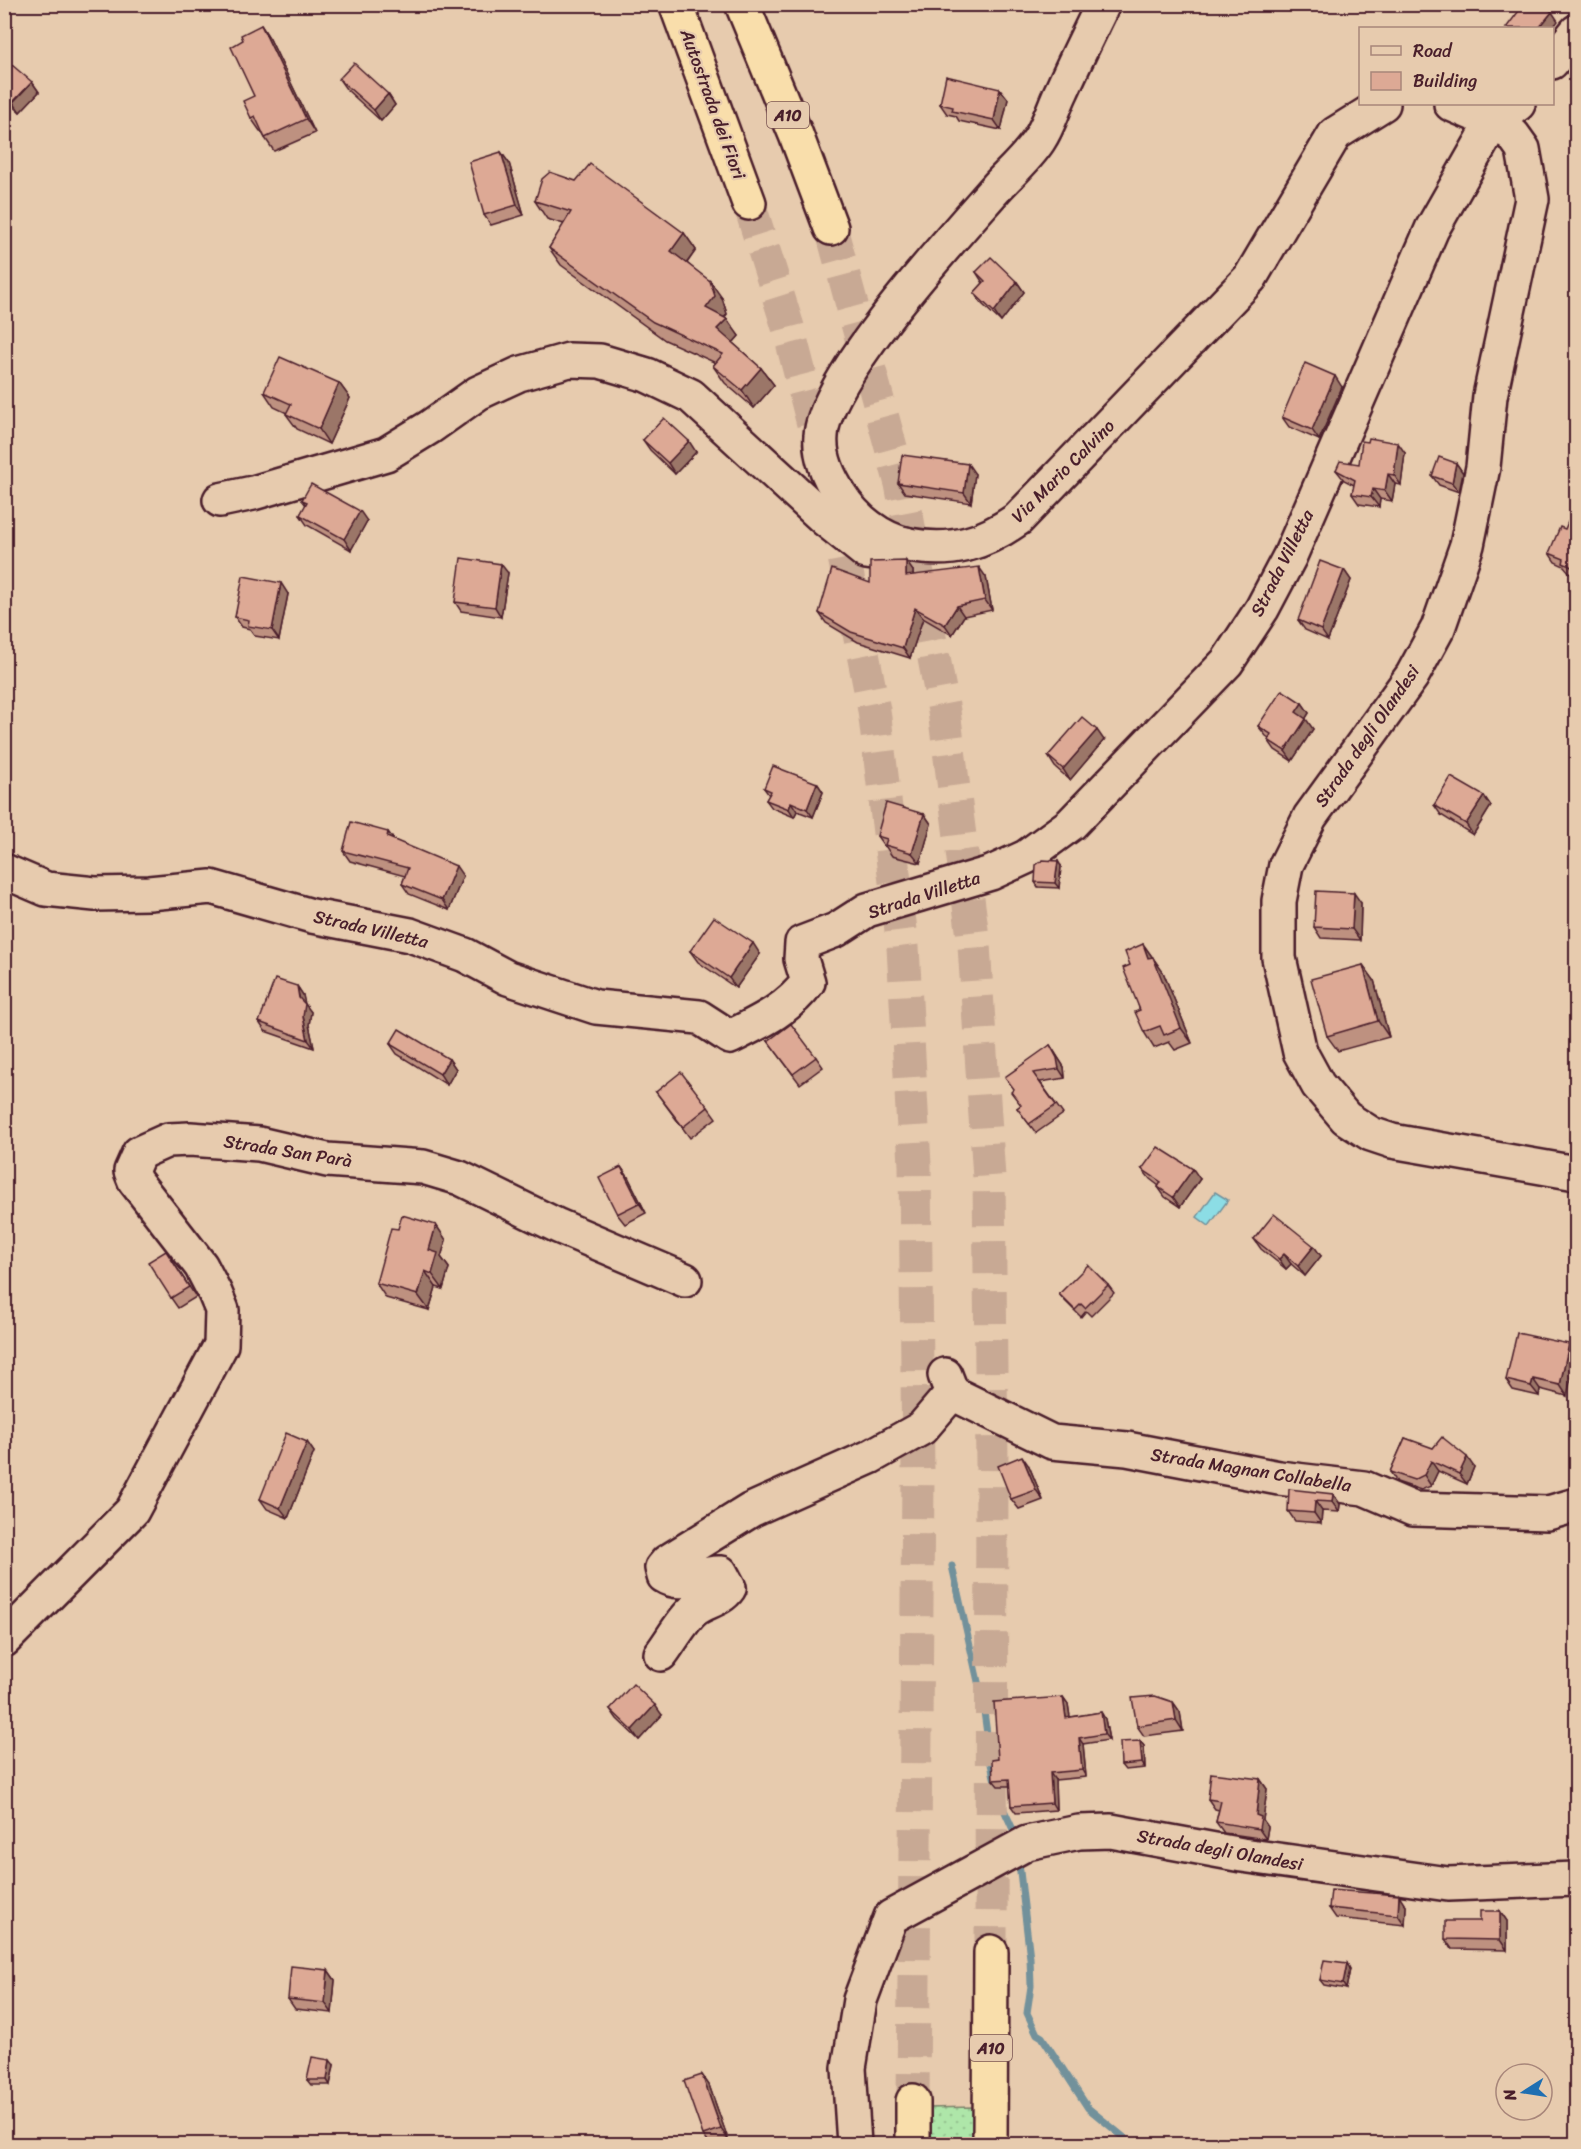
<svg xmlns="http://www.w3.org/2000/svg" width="1581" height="2149" viewBox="0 0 1581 2149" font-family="Sriracha,sans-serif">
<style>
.grass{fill:url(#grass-dots);stroke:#7c826a;stroke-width:1.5}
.water{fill:#8cdde5;stroke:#72919b;stroke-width:1.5}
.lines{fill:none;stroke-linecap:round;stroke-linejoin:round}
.stream{stroke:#72919b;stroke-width:7}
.highway-tunnel{stroke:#c8a994;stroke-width:33;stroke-dasharray:33 16;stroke-linecap:butt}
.minor-casing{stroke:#4a1f2b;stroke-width:38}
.highway-casing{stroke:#4a1f2b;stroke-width:38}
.minor{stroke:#e7cbae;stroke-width:33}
.highway{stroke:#f9deab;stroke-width:33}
.wall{fill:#be9180;stroke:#4a1f2b;stroke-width:1.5}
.shaded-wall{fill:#9b7668;stroke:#4a1f2b;stroke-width:1.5}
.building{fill:#dda995;stroke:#4a1f2b;stroke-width:1.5}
.labels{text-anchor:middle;stroke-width:4.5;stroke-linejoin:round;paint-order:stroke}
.shield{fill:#e7cbae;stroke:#795352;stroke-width:1.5}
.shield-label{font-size:16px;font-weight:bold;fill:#4a1f2b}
.street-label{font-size:18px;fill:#4a1f2b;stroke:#e7cbae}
</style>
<defs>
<pattern id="grass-dots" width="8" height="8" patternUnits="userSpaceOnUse" patternTransform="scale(1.5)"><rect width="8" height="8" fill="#aee6a9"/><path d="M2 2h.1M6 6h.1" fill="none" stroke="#97c592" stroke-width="1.8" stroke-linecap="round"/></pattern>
</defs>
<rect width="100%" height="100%" fill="#e7cbae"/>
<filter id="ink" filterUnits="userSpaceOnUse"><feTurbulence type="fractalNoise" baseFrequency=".0167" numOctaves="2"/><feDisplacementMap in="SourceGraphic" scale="12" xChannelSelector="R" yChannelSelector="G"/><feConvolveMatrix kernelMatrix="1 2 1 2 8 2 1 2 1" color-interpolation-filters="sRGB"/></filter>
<g filter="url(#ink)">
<!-- grass -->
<polygon class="grass" points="974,2107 974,2144 928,2144 927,2108"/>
<!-- water -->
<polygon class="water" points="1215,1192 1228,1200 1209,1226 1197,1217"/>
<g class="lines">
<!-- stream -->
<g class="stream">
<polyline points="952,1566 983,1704 991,1764 999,1799 1016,1836"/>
<polyline points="1019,1863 1030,1958 1031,1986 1027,2013 1037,2034 1042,2037 1088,2108 1132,2144"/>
</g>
<!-- highway-tunnel -->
<g class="highway-tunnel">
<polyline points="749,203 788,327 821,455"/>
<polyline points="831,228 901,484 944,711 974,945 989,1178 992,1464 991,1952"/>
<polyline points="835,511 874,710 903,947 915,1165 918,1475 913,2101"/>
</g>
<!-- minor casing -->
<g class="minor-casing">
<g id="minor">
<path d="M 1103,4 C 1089,33 1075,61 1062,90 C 1054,106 1049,125 1039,140 C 1028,157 1011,172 997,187 C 955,235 824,377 821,436 C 819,458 829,478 840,495 C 855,519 880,539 908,545 C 953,553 982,544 1018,519 L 1250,278 L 1335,134 L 1383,104"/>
<polyline points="1552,62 1576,32"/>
<polyline points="1451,104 1493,122 1513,135 1523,149 1532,199 1490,396 1483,467 1467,545 1438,628 1412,676 1310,817 1286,865 1279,901 1279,958 1300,1052 1318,1085 1346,1118 1371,1134 1392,1141 1576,1173"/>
<polyline points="220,500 253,493 386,454 430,427 478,393 519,374 569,360 600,361 647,375 691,396 826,520 866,552 887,555 906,544"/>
<path d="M 4,871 L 46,889 L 95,894 L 149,893 L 211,887 L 312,916 L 410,935 L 465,955 L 508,978 L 596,1007 L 699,1017 L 730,1037 C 758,1023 789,1009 808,982 L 801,959 L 802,943 L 836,930 L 867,910 L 991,873 L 1026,857 L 1071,824 L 1227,662 L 1262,609 L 1290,556 L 1432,229 L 1493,122 L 1518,104"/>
<polyline points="945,1375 952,1393 1052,1442 1127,1449 1279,1478 1364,1488 1413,1509 1548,1513 1576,1505"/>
<polyline points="4,1640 132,1511 221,1345 222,1310 215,1293 201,1266 135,1181 131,1171 139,1153 168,1140 190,1139 259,1144 327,1160 423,1167 460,1178 558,1226 685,1280"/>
<path d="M 661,1654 C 671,1641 681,1622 693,1611 C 704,1601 720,1601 729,1588 L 721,1573 C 699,1571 684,1589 664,1576 L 662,1568 L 667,1562 L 751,1510 L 870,1457 L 922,1428 L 952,1393"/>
<polyline points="854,2144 849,2068 860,2000 891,1917 1027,1843 1079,1832 1111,1831 1242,1855 1448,1884 1576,1879"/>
</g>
</g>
<!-- highway casing -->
<g class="highway-casing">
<g id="highway">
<polyline points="676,4 749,203"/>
<polyline points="742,4 796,135 831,228"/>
<polyline points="913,2101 913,2144"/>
<polyline points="990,2144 991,1952"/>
</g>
</g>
<!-- minor -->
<use href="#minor" class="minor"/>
<!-- highway -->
<use href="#highway" class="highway"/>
</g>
<!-- wall -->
<g class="wall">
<polygon points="261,25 270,39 315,133 274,151 265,138 261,131 260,131 251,118 254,96 243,40"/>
<polygon points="4,74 32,82 39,92 20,112 4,98"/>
<polygon points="339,79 388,94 395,105 381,121 346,89"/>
<polygon points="1000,89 1008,99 1001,130 959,121 956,116 947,114 940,104"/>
<polygon points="501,152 509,163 524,215 491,225 484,215"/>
<polygon points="535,201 684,233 696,250 687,263 722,298 727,314 724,318 739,336 733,343 761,368 774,385 754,408 725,383 713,366 716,363 665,340 561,265 549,248 564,224 547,219"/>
<polygon points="976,272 1017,282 1024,292 1001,322 981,303 974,293 983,283"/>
<polygon points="339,383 350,398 329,444 297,429 286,414 287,413 274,407 264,392"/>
<polygon points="1342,387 1319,440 1289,427 1282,417"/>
<polygon points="643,440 696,452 675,474 650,450"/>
<polygon points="1405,453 1401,485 1395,484 1392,501 1380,499 1379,507 1359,504 1352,494 1354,485 1344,480 1336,470"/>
<polygon points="1456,463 1463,473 1459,492 1439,485 1432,476"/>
<polygon points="975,474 971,503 905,493 898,483"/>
<polygon points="302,500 367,521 351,550 307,525 300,515 306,505"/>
<polygon points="1576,525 1576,575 1569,572 1564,566 1555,562 1549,553 1565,529"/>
<polygon points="1344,570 1351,580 1328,640 1305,630 1298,620"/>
<polygon points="913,571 913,575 986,577 992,610 964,616 952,635 923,618 910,658 858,642 826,623 819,613 870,583"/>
<polygon points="508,573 501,617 461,611 455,602"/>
<polygon points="288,594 279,640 255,636 250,629 242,627 235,617"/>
<polygon points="1302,703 1309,713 1305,719 1313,729 1292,761 1275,750 1268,740 1269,738 1266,736 1258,726"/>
<polygon points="1104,740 1070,780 1055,767 1048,756"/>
<polygon points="817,783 823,792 813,817 797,811 794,817 772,808 766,800 769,795 764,788"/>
<polygon points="1484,796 1491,806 1473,835 1441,815 1434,805"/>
<polygon points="924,814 931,824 920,863 892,856 886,847 884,846 877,836"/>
<polygon points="388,832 394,840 463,876 449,910 409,894 402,884 405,876 350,861 343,851"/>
<polygon points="1061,866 1059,888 1038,887 1035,882"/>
<polygon points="1361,903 1360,940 1321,938 1314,927"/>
<polygon points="1143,944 1163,972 1192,1043 1175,1050 1169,1042 1154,1048 1144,1032 1130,965"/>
<polygon points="690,951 760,954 736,988 698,962"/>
<polygon points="1363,965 1374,980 1389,1037 1338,1051 1327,1036"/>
<polygon points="297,986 303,995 304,1003 311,1012 309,1025 314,1048 265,1031 259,1022"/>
<polygon points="768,1041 816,1057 823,1067 800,1084"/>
<polygon points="390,1044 449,1059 456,1069 447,1085 397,1054"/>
<polygon points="1050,1045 1064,1067 1065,1078 1040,1082 1063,1114 1036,1133 1017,1108 1021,1105 1014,1089"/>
<polygon points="656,1092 708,1107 716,1118 690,1138"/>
<polygon points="621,1167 628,1177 646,1213 625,1224 617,1214"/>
<polygon points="1142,1169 1200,1179 1180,1207 1165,1197 1158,1187 1159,1186 1150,1179"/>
<polygon points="436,1225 446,1240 441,1257 449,1268 443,1289 436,1287 429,1310 386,1298 376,1283 398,1229"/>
<polygon points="1254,1239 1321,1256 1305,1276 1291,1264 1286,1269 1261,1249"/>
<polygon points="166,1251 196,1297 178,1308 171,1298"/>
<polygon points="1108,1285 1114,1293 1091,1316 1086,1311 1081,1317 1065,1301 1059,1294"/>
<polygon points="1569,1344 1567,1396 1540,1389 1539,1396 1513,1390 1506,1380"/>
<polygon points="1405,1438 1474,1467 1467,1484 1438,1471 1431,1486 1421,1490 1397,1482 1390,1472"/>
<polygon points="307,1442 314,1452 288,1518 267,1509 260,1499"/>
<polygon points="1029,1466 1043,1500 1019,1509 1011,1499"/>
<polygon points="1333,1494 1340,1504 1339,1512 1322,1511 1321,1523 1295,1521 1288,1511"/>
<polygon points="1063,1697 1068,1704 1070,1717 1101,1712 1105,1719 1109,1740 1083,1744 1086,1777 1055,1780 1056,1810 1016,1813 1011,1806 1010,1786 998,1786 993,1780 998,1759"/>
<polygon points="1173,1702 1180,1712 1183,1731 1144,1736 1137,1726"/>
<polygon points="610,1709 662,1715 639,1740 617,1719"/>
<polygon points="1140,1741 1144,1746 1145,1768 1125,1770 1121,1765"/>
<polygon points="1260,1779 1267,1789 1263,1820 1268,1827 1266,1839 1224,1833 1216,1822 1219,1810 1215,1809 1208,1799"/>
<polygon points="1406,1906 1405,1925 1336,1918 1329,1908"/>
<polygon points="1500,1911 1507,1921 1507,1950 1452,1949 1445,1939"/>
<polygon points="1347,1963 1350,1969 1346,1989 1324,1985 1320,1980"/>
<polygon points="328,1970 335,1980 332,2013 295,2009 288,1999"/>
<polygon points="334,2065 330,2085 311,2085 307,2080"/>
<polygon points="702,2075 709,2085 728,2139 712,2145 710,2145 703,2135"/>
</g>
<!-- shaded-wall -->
<g class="shaded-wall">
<polygon points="1552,12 1558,21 1552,29 1539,28"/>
<polygon points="261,25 270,39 315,133 306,119"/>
<polygon points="32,82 39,92 20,112 13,102"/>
<polygon points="1000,89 1008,99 1001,130 994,120"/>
<polygon points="388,94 395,105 381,121 374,110"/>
<polygon points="501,152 509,163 524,215 517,205"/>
<polygon points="684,233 696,250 683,268 671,251"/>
<polygon points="710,281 722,298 727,314 718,326 706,308"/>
<polygon points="1017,282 1024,292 1001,322 994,312"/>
<polygon points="727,319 739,336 730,346 717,329"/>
<polygon points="761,368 774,385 754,408 742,390"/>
<polygon points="1335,376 1342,387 1319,440 1312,430"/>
<polygon points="339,383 350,398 329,444 319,429"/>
<polygon points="689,441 696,452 675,474 668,463"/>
<polygon points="1398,443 1405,453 1401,485 1394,475"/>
<polygon points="1456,463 1463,473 1459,492 1452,483"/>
<polygon points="968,464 975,474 971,503 964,493"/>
<polygon points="1388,474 1395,484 1392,501 1385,491"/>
<polygon points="1373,489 1380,499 1379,507 1371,497"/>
<polygon points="360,511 367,521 351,550 344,539"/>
<polygon points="906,561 913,571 913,586 906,576"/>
<polygon points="501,564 508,573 501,617 495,607"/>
<polygon points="979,567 986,577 992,610 985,600"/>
<polygon points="1344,570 1351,580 1328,640 1321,630"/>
<polygon points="281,583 288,594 279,640 272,630"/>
<polygon points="957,606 964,616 952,635 945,625"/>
<polygon points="915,608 923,618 910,658 903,648"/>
<polygon points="1302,703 1309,713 1303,723 1296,712"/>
<polygon points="1306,719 1313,729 1292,761 1285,751"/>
<polygon points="1097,730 1104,740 1070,780 1063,769"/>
<polygon points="817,783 823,792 813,817 807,809"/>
<polygon points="1484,796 1491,806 1473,835 1466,824"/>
<polygon points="791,802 797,811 794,817 789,809"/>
<polygon points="924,814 931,824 920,863 912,853"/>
<polygon points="388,832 395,842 387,837"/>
<polygon points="1058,861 1061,866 1059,888 1055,883"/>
<polygon points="456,866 463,876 449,910 442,900"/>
<polygon points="1354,893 1361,903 1360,940 1352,929"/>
<polygon points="753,943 760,954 736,988 729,978"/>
<polygon points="1143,944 1163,972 1192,1043 1181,1028 1148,958"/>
<polygon points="1363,965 1374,980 1389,1037 1378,1021"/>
<polygon points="297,986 303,995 305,1004 311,1012 309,1025 314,1048 308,1040"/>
<polygon points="1050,1045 1064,1067 1065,1078 1059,1069"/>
<polygon points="449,1059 456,1069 447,1085 440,1074"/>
<polygon points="621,1167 628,1177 646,1213 639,1203"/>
<polygon points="1193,1169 1200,1179 1180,1207 1173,1197"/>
<polygon points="436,1225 446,1240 441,1257 449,1268 443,1289 432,1274 429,1250"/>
<polygon points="1314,1246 1321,1256 1305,1276 1298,1266"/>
<polygon points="1284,1254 1291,1264 1286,1269 1279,1259"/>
<polygon points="425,1271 436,1287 429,1310 418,1295"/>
<polygon points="1569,1344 1576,1354 1567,1396 1560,1385"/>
<polygon points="1533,1379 1540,1389 1539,1396 1531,1386"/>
<polygon points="307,1442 314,1452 288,1518 280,1508"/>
<polygon points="1022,1456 1029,1466 1043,1500 1036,1490"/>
<polygon points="1467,1457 1474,1467 1467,1484 1459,1474"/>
<polygon points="1431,1461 1438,1471 1431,1486 1424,1475"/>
<polygon points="1333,1494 1340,1504 1339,1512 1332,1502"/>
<polygon points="1315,1501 1322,1511 1321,1523 1314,1513"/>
<polygon points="1063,1697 1068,1704 1071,1724 1066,1718"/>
<polygon points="1173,1702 1180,1712 1183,1731 1176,1720"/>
<polygon points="655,1705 662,1715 639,1740 632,1730"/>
<polygon points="1101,1712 1105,1719 1109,1740 1104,1734"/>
<polygon points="1079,1738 1083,1744 1086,1777 1082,1770"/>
<polygon points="1140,1741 1144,1746 1145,1768 1142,1763"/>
<polygon points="1050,1773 1055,1780 1056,1810 1052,1803"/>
<polygon points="1260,1779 1267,1789 1263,1820 1268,1827 1266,1839 1259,1829 1256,1815"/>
<polygon points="1399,1895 1406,1906 1405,1925 1398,1915"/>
<polygon points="1500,1911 1507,1921 1507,1950 1500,1940"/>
<polygon points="1347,1963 1350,1969 1346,1989 1343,1984"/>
<polygon points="328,1970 335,1980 332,2013 325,2003"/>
<polygon points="330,2060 334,2065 330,2085 327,2080"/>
<polygon points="702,2075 709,2085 728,2139 721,2129"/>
</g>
<!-- building -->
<g class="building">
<polygon points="1524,4 1542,4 1552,12 1539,28 1506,28"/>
<polygon points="261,25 306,119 265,138 255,116 251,118 243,101 254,96 231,47 243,40 241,35"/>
<polygon points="354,63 388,94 374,110 339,79"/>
<polygon points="12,65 32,82 13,102 4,94 4,74"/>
<polygon points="946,76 1000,89 994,120 952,111 953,107 940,104"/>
<polygon points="501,152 517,205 484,215 469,162"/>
<polygon points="590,164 684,233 671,251 710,281 715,296 706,308 727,319 717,329 761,368 742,390 713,366 723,354 653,322 549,248 571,212 535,201 542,179 550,172 576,181"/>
<polygon points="991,257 1017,282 994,312 974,293 985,281 976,272"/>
<polygon points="280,357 339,383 319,429 286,414 291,404 264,392"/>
<polygon points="1305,363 1335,376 1312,430 1282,417"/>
<polygon points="664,418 689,441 668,463 643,440"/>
<polygon points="1369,438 1398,443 1394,475 1388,474 1385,491 1373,489 1371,497 1352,494 1355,480 1336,470 1340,461 1359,464 1362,441 1368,442"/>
<polygon points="902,455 968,464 964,493 898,483"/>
<polygon points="1439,457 1456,463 1452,483 1432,476"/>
<polygon points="311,484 360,511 344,539 300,515 307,502 302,500"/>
<polygon points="1568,522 1576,525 1576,569 1563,563 1564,559 1549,553 1560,527 1565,529"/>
<polygon points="461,558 501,564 495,607 455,602"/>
<polygon points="906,561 906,576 979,567 985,600 957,606 945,625 915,608 903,648 851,632 819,613 832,569 870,583 870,562"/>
<polygon points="1320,561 1344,570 1321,630 1298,620"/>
<polygon points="243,576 281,583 272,630 248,626 249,620 235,617"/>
<polygon points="1282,690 1302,703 1296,712 1306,719 1285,751 1268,740 1271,734 1258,726"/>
<polygon points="1082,717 1097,730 1063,769 1048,756"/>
<polygon points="773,766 817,783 807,809 791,802 789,809 766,800 771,791 764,788"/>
<polygon points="1451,777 1484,796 1466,824 1434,805"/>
<polygon points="886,803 924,814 912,853 885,845 887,839 877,836"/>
<polygon points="351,822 388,832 387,837 456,866 442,900 402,884 408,868 343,851"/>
<polygon points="1043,860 1058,861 1055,883 1035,882 1036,865"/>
<polygon points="1316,891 1354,893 1352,929 1314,927"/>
<polygon points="714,917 753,943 729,978 690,951"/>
<polygon points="1143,944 1148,958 1153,957 1181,1028 1164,1035 1160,1026 1144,1032 1135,1012 1140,1010 1123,968 1130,965 1125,952"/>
<polygon points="1363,965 1378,1021 1327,1036 1311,979"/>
<polygon points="275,979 297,986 299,998 305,1004 303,1017 308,1040 259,1022"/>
<polygon points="791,1024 816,1057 793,1074 768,1041"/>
<polygon points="399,1029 449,1059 440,1074 390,1044"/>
<polygon points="1050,1045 1057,1058 1059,1069 1033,1073 1056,1105 1029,1124 1017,1108 1021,1105 1011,1092 1014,1089 1005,1077"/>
<polygon points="681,1072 708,1107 683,1127 656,1092"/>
<polygon points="1158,1147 1193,1169 1173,1197 1158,1187 1161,1182 1142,1169"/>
<polygon points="621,1167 639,1203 617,1214 599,1178"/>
<polygon points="1274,1214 1314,1246 1298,1266 1284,1254 1279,1259 1254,1239"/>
<polygon points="402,1215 436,1225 429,1250 438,1253 432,1274 425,1271 418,1295 376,1283 391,1228 398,1229"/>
<polygon points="166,1251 189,1287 171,1298 148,1262"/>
<polygon points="1088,1265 1108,1285 1085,1308 1081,1304 1075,1310 1059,1294"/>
<polygon points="1517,1333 1569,1344 1560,1385 1533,1379 1531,1386 1506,1380"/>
<polygon points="286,1433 307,1442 280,1508 260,1499"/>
<polygon points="1442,1437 1467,1457 1459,1474 1431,1461 1424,1475 1414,1480 1390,1472 1405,1438 1433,1448"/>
<polygon points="1022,1456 1036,1490 1011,1499 998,1466"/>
<polygon points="1289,1489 1333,1494 1332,1502 1315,1501 1314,1513 1288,1511"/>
<polygon points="633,1684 655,1705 632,1730 610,1709"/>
<polygon points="1155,1696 1173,1702 1176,1720 1137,1726 1132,1698"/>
<polygon points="1063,1697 1066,1718 1101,1712 1104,1734 1079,1738 1082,1770 1050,1773 1052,1803 1011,1806 1009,1779 993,1780 992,1760 998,1759 994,1702"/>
<polygon points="1140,1741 1142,1763 1121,1765 1120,1742"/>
<polygon points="1211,1773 1260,1779 1256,1815 1261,1817 1259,1829 1216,1822 1221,1801 1208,1799"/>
<polygon points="1331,1890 1399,1895 1398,1915 1329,1908"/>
<polygon points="1480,1911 1500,1911 1500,1940 1445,1939 1445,1921 1480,1921"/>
<polygon points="1324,1960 1347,1963 1343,1984 1320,1980"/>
<polygon points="291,1966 328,1970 325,2003 288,1999"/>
<polygon points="312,2057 330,2060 327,2080 307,2080"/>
<polygon points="702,2075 721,2129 703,2135 684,2081"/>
</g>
</g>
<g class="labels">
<!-- shield labels -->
<g class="shield">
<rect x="767" y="102" width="42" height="26" rx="4.5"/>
<rect x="970" y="2035" width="42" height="26" rx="4.5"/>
</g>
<g class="shield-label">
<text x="788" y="121">A10</text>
<text x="991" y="2054">A10</text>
</g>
<!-- street labels -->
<g class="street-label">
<text transform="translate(713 104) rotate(70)" y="6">Autostrada dei Fiori</text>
<text transform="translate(1063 471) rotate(-45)" y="6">Via Mario Calvino</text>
<text transform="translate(1282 563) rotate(-63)" y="6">Strada Villetta</text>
<text transform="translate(1367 736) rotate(-55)" y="6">Strada degli Olandesi</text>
<text transform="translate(924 895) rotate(-18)" y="6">Strada Villetta</text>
<text transform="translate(371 929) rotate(13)" y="6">Strada Villetta</text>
<text transform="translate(288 1151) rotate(9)" y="6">Strada San Parà</text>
<text transform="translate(1251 1470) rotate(9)" y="6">Strada Magnan Collabella</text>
<text transform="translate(1220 1850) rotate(10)" y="6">Strada degli Olandesi</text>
</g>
</g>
<!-- margin -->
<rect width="1581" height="2149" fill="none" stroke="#e7cbae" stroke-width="24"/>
<rect x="12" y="12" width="1557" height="2125" fill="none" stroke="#4a1f2b" stroke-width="2" filter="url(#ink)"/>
<!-- legend -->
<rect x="1359" y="27" width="195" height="78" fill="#e7cbae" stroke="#a8867a" stroke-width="1.5"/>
<rect x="1371" y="46" width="30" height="9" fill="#e7cbae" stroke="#a8867a" stroke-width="1.5"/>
<text x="1413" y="57" font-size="18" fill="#4a1f2b">Road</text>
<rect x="1371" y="72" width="30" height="18" fill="#dda995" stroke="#a8867a" stroke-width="1.5"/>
<text x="1413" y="87" font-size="18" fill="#4a1f2b">Building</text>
<!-- north arrow -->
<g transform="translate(1524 2092) rotate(258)"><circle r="28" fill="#e7cbae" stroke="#a8867a" stroke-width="1.5"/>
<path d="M0-4.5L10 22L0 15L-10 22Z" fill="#1f6fb2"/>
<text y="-9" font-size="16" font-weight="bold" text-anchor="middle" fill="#4a1f2b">N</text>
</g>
</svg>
